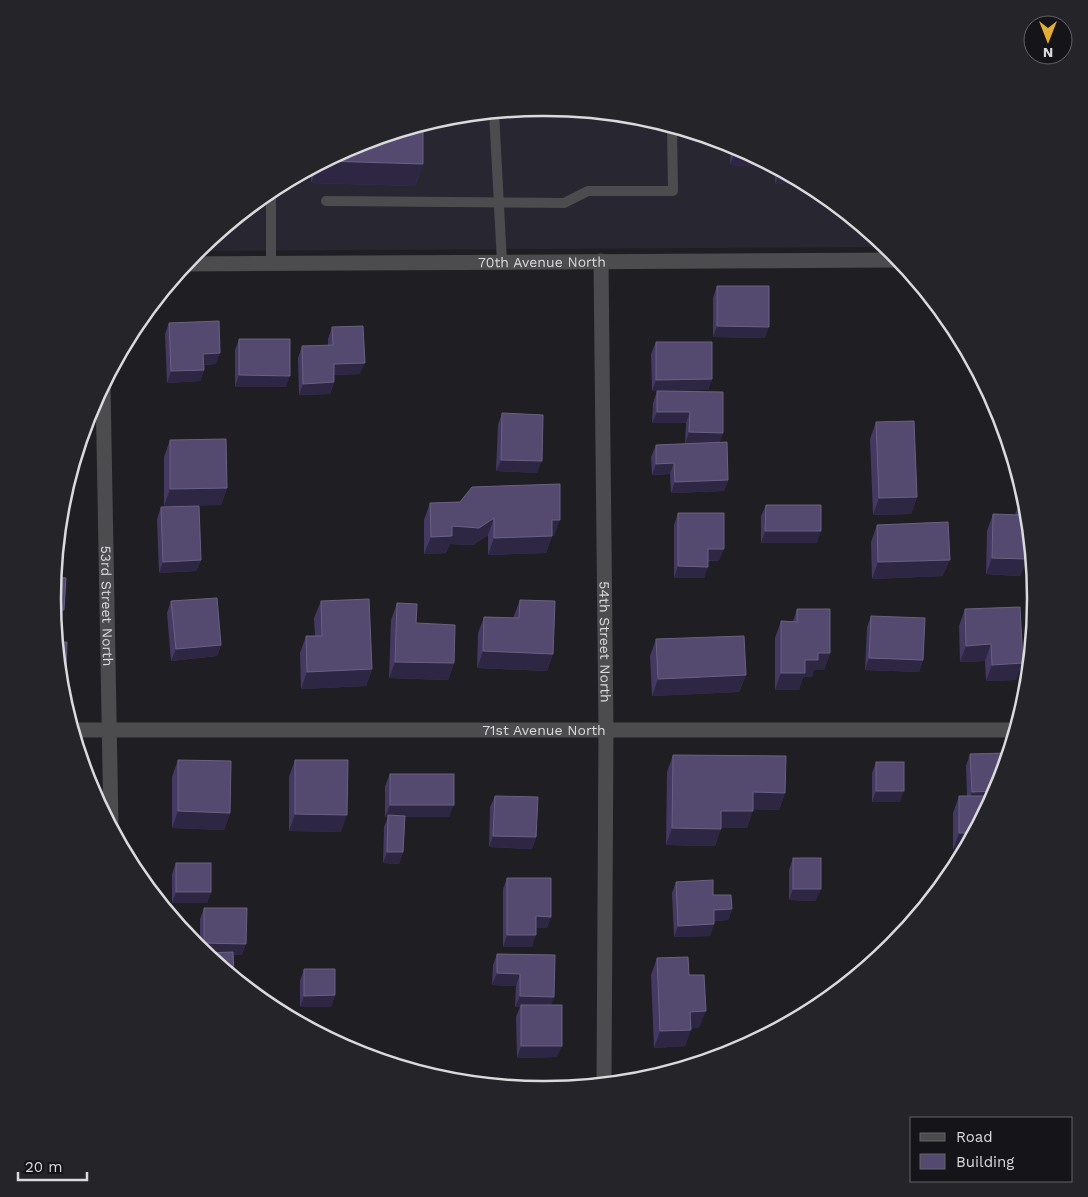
<svg xmlns="http://www.w3.org/2000/svg" width="1088" height="1197" viewBox="0 0 1088 1197" font-family="'Work Sans',sans-serif">
<style>
.built{fill:#282630}
.lines{fill:none;stroke-linecap:round;stroke-linejoin:round}
.service{stroke:#4c4c4e;stroke-width:10}
.minor{stroke:#4c4c4e;stroke-width:15}
.tertiary{stroke:#4c4c4e;stroke-width:15}
.wall{fill:#433963}
.shaded-wall{fill:#2e2744}
.building{fill:#544a70;stroke:#696181}
.labels{text-anchor:middle;stroke-width:4;stroke-linejoin:round;paint-order:stroke}
.street-label{font-size:14px;fill:#dadadd;stroke:#151519}
.rim{fill:none;stroke:#dadadd;stroke-width:2.5}
</style>
<rect width="100%" height="100%" fill="#1f1e22"/>
<!-- built -->
<polygon class="built" points="544,107 640,117 732,145 817,190 886,247 197,251 271,190 356,144 448,116"/>
<g class="lines">
<!-- service -->
<g class="service">
<polyline points="494,112 502,262"/>
<polyline points="271,190 271,264"/>
<polyline points="326,201 564,203 588,191 673,191 672,126"/>
</g>
<!-- minor -->
<g class="minor">
<path id="s1" d="M 601,261 L 606,729 L 604,1084"/>
<path id="s2" d="M 103,385 L 111,826"/>
<path id="s3" d="M 73,730 L 1015,730"/>
</g>
<!-- tertiary -->
<path class="tertiary" id="s4" d="M 186,264 L 899,260"/>
</g>
<!-- wall -->
<g class="wall">
<polygon points="356,144 423,164 415,186 311,183 311,168"/>
<polygon points="731,144 759,159 756,166 730,165"/>
<polygon points="775,167 805,184 775,184"/>
<polygon points="717,286 765,338 713,337 713,298"/>
<polygon points="169,323 216,364 204,365 204,370 200,381 167,383 165,334"/>
<polygon points="332,327 360,374 334,375 334,382 330,394 299,395 298,358 302,346 328,346 328,339"/>
<polygon points="239,339 286,387 235,387 235,350"/>
<polygon points="656,342 712,379 708,390 652,391 651,354"/>
<polygon points="657,391 723,433 719,443 728,480 724,491 671,493 670,474 652,475 651,457 656,445 685,444 686,423 652,423 653,403"/>
<polygon points="502,413 537,473 496,471 498,425"/>
<polygon points="876,422 917,497 911,514 873,515 870,439"/>
<polygon points="170,440 227,488 221,505 164,506 164,457"/>
<polygon points="1020,500 1031,550 1027,550 1027,559 1020,576 986,574 987,531 993,514 1015,515"/>
<polygon points="460,502 554,536 552,536 546,553 488,555 488,535 473,545 450,544 446,553 424,554 424,520 430,503"/>
<polygon points="766,505 817,543 761,543 761,516"/>
<polygon points="161,507 201,560 196,571 159,573 157,519"/>
<polygon points="678,513 719,561 708,561 704,578 674,578 674,525"/>
<polygon points="877,525 943,576 872,579 871,542"/>
<polygon points="520,600 553,654 547,671 477,668 478,633 484,617 513,618"/>
<polygon points="171,601 221,645 217,656 171,661 167,613"/>
<polygon points="321,601 372,669 366,686 301,689 300,653 306,636 315,636 314,618"/>
<polygon points="397,603 454,663 448,680 389,678 391,620"/>
<polygon points="797,609 830,653 824,670 814,670 812,677 803,677 799,690 775,690 775,638 781,621 793,621"/>
<polygon points="965,609 1016,680 986,681 985,661 960,662 959,626"/>
<polygon points="871,616 923,660 919,672 865,670 867,627"/>
<polygon points="656,639 746,675 739,692 652,696 650,656"/>
<polygon points="1008,753 953,850 953,813 959,796 967,796 966,766 970,754"/>
<polygon points="673,755 785,793 779,810 753,809 747,828 721,828 715,846 666,845 667,772"/>
<polygon points="178,760 230,813 224,830 172,828 172,777"/>
<polygon points="295,760 341,832 289,831 289,777"/>
<polygon points="876,762 900,802 872,802 872,773"/>
<polygon points="390,774 449,817 405,817 403,852 399,864 383,863 384,827 388,817 385,817 385,786"/>
<polygon points="495,796 536,837 532,849 489,847 490,807"/>
<polygon points="793,858 816,901 789,900 789,870"/>
<polygon points="176,863 211,892 207,903 172,903 172,874"/>
<polygon points="507,878 551,917 547,928 536,928 532,947 503,947 503,889"/>
<polygon points="676,882 713,895 732,909 728,920 714,921 710,936 674,937 672,893"/>
<polygon points="204,908 242,955 233,955 234,977 200,949 200,919"/>
<polygon points="497,954 555,955 551,1005 557,1057 517,1058 516,1017 520,1007 515,1007 516,986 492,985 493,965"/>
<polygon points="657,958 689,975 699,1028 691,1028 685,1046 654,1048 651,975"/>
<polygon points="304,969 335,995 331,1007 300,1007 300,981"/>
</g>
<!-- shaded-wall -->
<g class="shaded-wall">
<polygon points="701,135 724,142 699,141"/>
<polygon points="737,147 759,159 756,166 730,165"/>
<polygon points="325,161 423,164 415,186 311,183 318,165"/>
<polygon points="779,172 784,172 805,184 775,184"/>
<polygon points="717,326 769,327 765,338 713,337"/>
<polygon points="220,353 216,364 199,365 203,354"/>
<polygon points="365,363 360,374 329,375 334,364"/>
<polygon points="204,370 200,381 167,383 171,371"/>
<polygon points="239,375 290,376 286,387 235,387"/>
<polygon points="712,379 708,390 652,391 656,380"/>
<polygon points="334,382 330,394 299,395 303,384"/>
<polygon points="657,412 690,412 686,423 652,423"/>
<polygon points="689,432 723,433 719,444 685,444"/>
<polygon points="501,460 542,461 537,473 496,471"/>
<polygon points="674,463 670,474 652,475 656,464"/>
<polygon points="728,480 724,491 671,493 675,482"/>
<polygon points="227,488 221,505 164,506 170,489"/>
<polygon points="917,497 911,514 873,515 879,498"/>
<polygon points="494,518 488,535 473,545 450,544 446,553 424,554 431,537 452,526"/>
<polygon points="552,520 560,520 554,536 552,536 546,553 488,555 494,538"/>
<polygon points="765,531 821,531 817,543 761,543"/>
<polygon points="1027,533 1029,533 1031,550 1021,550"/>
<polygon points="58,544 65,544 61,555 57,555"/>
<polygon points="708,549 724,549 719,561 704,560"/>
<polygon points="992,558 1027,559 1020,576 986,574"/>
<polygon points="201,560 196,571 159,573 163,562"/>
<polygon points="950,560 943,576 872,579 878,562"/>
<polygon points="678,566 708,567 704,578 674,578"/>
<polygon points="54,609 64,610 58,627 55,626"/>
<polygon points="991,644 985,661 960,662 966,646"/>
<polygon points="221,645 217,656 171,661 176,649"/>
<polygon points="483,651 553,654 547,671 477,668"/>
<polygon points="818,653 830,653 824,670 814,670 812,677 803,677 799,690 775,690 781,673"/>
<polygon points="869,658 923,660 919,672 865,670"/>
<polygon points="395,662 454,663 448,680 389,678"/>
<polygon points="1023,663 1016,680 986,681 992,665"/>
<polygon points="372,669 366,686 301,689 307,672"/>
<polygon points="746,675 739,692 652,696 658,679"/>
<polygon points="60,676 66,676 61,688"/>
<polygon points="876,791 904,791 900,802 872,802"/>
<polygon points="996,791 990,803 967,804 972,792"/>
<polygon points="753,792 785,793 779,810 747,809"/>
<polygon points="390,805 454,805 449,817 385,817"/>
<polygon points="178,811 230,813 224,830 172,828"/>
<polygon points="721,811 753,811 747,828 715,828"/>
<polygon points="295,814 347,815 341,832 289,831"/>
<polygon points="672,828 721,829 715,846 666,845"/>
<polygon points="959,833 973,833 964,850 953,850"/>
<polygon points="493,836 536,837 532,849 489,847"/>
<polygon points="387,852 403,852 399,864 383,863"/>
<polygon points="793,889 821,889 816,901 789,900"/>
<polygon points="176,892 211,892 207,903 172,903"/>
<polygon points="732,909 728,920 710,921 714,910"/>
<polygon points="536,916 551,917 547,928 532,928"/>
<polygon points="714,924 710,936 674,937 678,926"/>
<polygon points="507,935 536,935 532,947 503,947"/>
<polygon points="204,943 246,944 242,955 207,955 202,950"/>
<polygon points="497,973 520,974 516,986 492,985"/>
<polygon points="335,995 331,1007 300,1007 304,996"/>
<polygon points="520,996 554,997 550,1008 521,1005 520,1007 515,1007"/>
<polygon points="706,1011 699,1028 684,1029 690,1012"/>
<polygon points="691,1030 685,1046 654,1048 660,1031"/>
<polygon points="521,1046 562,1046 557,1057 517,1058"/>
</g>
<!-- building -->
<g class="building">
<polygon points="423,124 423,164 325,161 356,144"/>
<polygon points="717,286 769,286 769,327 717,326"/>
<polygon points="219,321 220,353 203,354 204,370 171,371 169,323"/>
<polygon points="363,326 365,363 334,364 334,382 303,384 302,346 333,345 332,327"/>
<polygon points="239,339 290,339 290,376 239,375"/>
<polygon points="656,342 712,342 712,379 656,380"/>
<polygon points="657,391 723,392 723,433 689,432 690,412 657,412"/>
<polygon points="502,413 543,415 542,461 501,460"/>
<polygon points="914,421 917,497 879,498 876,422"/>
<polygon points="226,439 227,488 170,489 170,440"/>
<polygon points="727,442 728,480 675,482 674,463 656,464 656,445"/>
<polygon points="560,484 560,520 552,520 552,536 494,538 494,518 479,528 452,526 452,536 431,537 430,503 460,502 472,487"/>
<polygon points="64,496 65,496 65,544 58,544 62,502"/>
<polygon points="1020,500 1025,500 1026,503 1029,533 1027,533 1027,559 992,558 993,514 1020,515"/>
<polygon points="766,505 821,505 821,531 765,531"/>
<polygon points="199,506 201,560 163,562 161,507"/>
<polygon points="678,513 724,513 724,549 708,549 708,567 678,566"/>
<polygon points="948,522 950,560 878,562 877,525"/>
<polygon points="55,577 66,578 64,610 54,609 52,598"/>
<polygon points="217,598 221,645 176,649 171,601"/>
<polygon points="369,599 372,669 307,672 306,636 322,636 321,601"/>
<polygon points="520,600 555,601 553,654 483,651 484,617 519,618"/>
<polygon points="397,603 417,604 416,623 455,625 454,663 395,662"/>
<polygon points="1020,607 1023,663 992,665 991,644 966,646 965,609"/>
<polygon points="797,609 830,609 830,653 818,653 818,660 805,660 805,673 781,673 781,621 797,622"/>
<polygon points="871,616 925,618 923,660 869,658"/>
<polygon points="744,636 746,675 658,679 656,639"/>
<polygon points="57,642 67,642 66,676 60,676"/>
<polygon points="1008,753 998,787 996,791 972,792 970,754"/>
<polygon points="673,755 786,756 785,793 753,792 753,811 721,811 721,829 672,828"/>
<polygon points="178,760 231,761 230,813 178,811"/>
<polygon points="295,760 348,760 347,815 295,814"/>
<rect x="876" y="762" width="28" height="29"/>
<rect x="390" y="774" width="64" height="31"/>
<polygon points="495,796 538,797 536,837 493,836"/>
<polygon points="959,796 993,796 973,833 959,833"/>
<polygon points="388,815 405,816 403,852 387,852"/>
<rect x="793" y="858" width="28" height="31"/>
<rect x="176" y="863" width="35" height="29"/>
<polygon points="507,878 551,878 551,917 536,916 536,935 507,935"/>
<polygon points="713,880 713,895 731,895 732,909 714,910 714,924 678,926 676,882"/>
<polygon points="204,908 247,908 246,944 204,943"/>
<polygon points="233,952 234,977 206,953"/>
<polygon points="497,954 555,955 554,997 520,996 520,974 497,973"/>
<polygon points="688,957 689,975 704,975 706,1011 690,1012 691,1030 660,1031 657,958"/>
<polygon points="304,969 335,969 335,995 304,996"/>
<rect x="521" y="1005" width="41" height="41"/>
</g>
<g class="labels">
<!-- street labels -->
<g class="street-label">
<text dy="5" stroke="none"><textPath href="#s4" startOffset="356">70th Avenue North</textPath></text>
<text dy="5" stroke="none"><textPath href="#s2" startOffset="221">53rd Street North</textPath></text>
<text dy="5" stroke="none"><textPath href="#s1" startOffset="381">54th Street North</textPath></text>
<text dy="5" stroke="none"><textPath href="#s3" startOffset="471">71st Avenue North</textPath></text>
</g>
</g>
<!-- crop -->
<path d="M0 0H1088V1197H0ZM543 116H545A482 482 0 0 1 1027 598V599A482 482 0 0 1 545 1081H543A482 482 0 0 1 61 599V598A482 482 0 0 1 543 116Z" fill="#252529" fill-rule="evenodd"/>
<path class="rim" d="M543 116H545A482 482 0 0 1 1027 598V599A482 482 0 0 1 545 1081H543A482 482 0 0 1 61 599V598A482 482 0 0 1 543 116Z"/>
<!-- legend -->
<rect x="910" y="1117" width="162" height="65" fill="#151519" stroke="#646467"/>
<rect x="920" y="1133" width="25" height="8" fill="#4c4c4e" stroke="#646467"/>
<text x="956" y="1142" font-size="15" fill="#dadadd">Road</text>
<rect x="920" y="1154" width="25" height="15" fill="#544a70" stroke="#646467"/>
<text x="956" y="1167" font-size="15" fill="#dadadd">Building</text>
<!-- north arrow -->
<g transform="translate(1048 40) rotate(180)"><circle r="24" fill="#151519" stroke="#646467"/>
<path d="M0-4L9 19L0 12L-9 19Z" fill="#e3ae35"/>
<text y="-8" font-size="14" font-weight="bold" text-anchor="middle" fill="#dadadd">N</text>
</g>
<!-- scale -->
<path d="M18 1172v8h69v-8" fill="none" stroke="#dadadd" stroke-width="2.5"/>
<text x="25" y="1172" font-size="15" fill="#dadadd" stroke="#151519" stroke-width="4" paint-order="stroke">20 m</text>
</svg>
